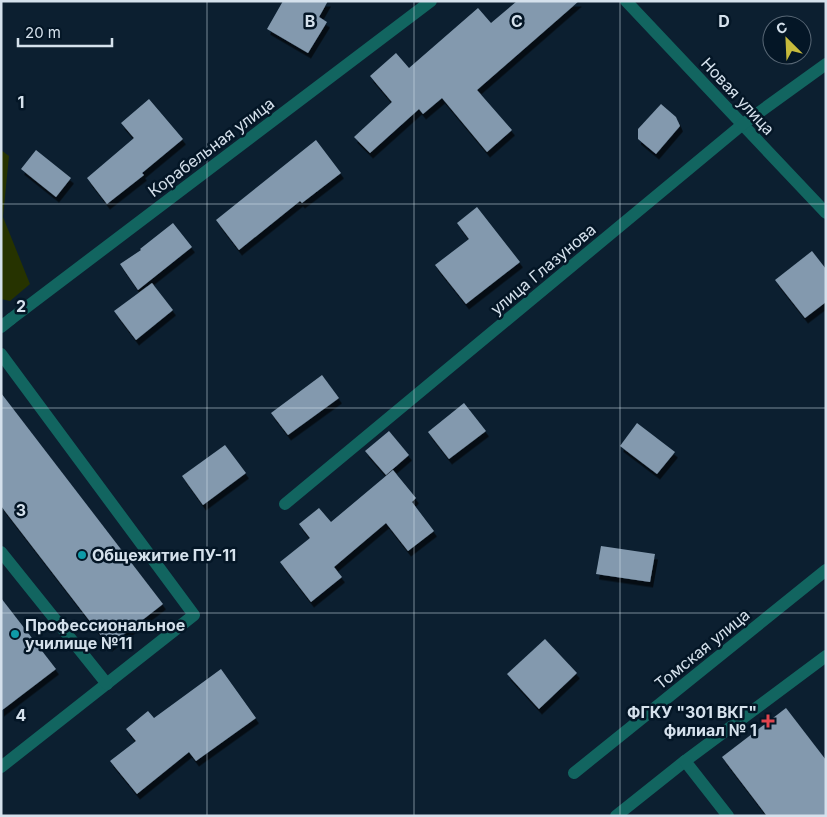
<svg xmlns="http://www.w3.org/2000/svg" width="827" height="817" viewBox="0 0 827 817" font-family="Inter,sans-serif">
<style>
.green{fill:#263300}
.building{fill:#8399ae;filter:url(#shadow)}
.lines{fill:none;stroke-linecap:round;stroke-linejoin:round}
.service{stroke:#126560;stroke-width:12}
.minor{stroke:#126560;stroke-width:12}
.grid{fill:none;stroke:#d5e1ec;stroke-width:1;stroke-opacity:0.55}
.culture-dot{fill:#0f9aa8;stroke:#041626;stroke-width:2}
.health-dot{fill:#e0444e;stroke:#041626;stroke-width:2}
.labels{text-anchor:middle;stroke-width:5;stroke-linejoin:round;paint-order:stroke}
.street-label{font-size:16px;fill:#d5e1ec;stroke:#041626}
.poi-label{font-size:16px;font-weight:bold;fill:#d5e1ec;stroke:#041626;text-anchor:start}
.grid-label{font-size:16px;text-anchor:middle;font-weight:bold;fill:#d5e1ec;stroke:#041626;stroke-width:5;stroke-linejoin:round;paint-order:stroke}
</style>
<defs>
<filter id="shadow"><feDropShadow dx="3" dy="5.5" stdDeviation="0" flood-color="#0009"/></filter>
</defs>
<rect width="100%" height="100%" fill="#0c1f30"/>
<!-- green -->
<polygon class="green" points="1,150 9,156 3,217 30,284 10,301 1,299"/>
<!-- building -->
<g class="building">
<polygon points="283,1 328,1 319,17 327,22 308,53 267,29"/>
<polygon points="517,1 579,1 477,90 512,130 487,152 442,98 423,114 419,109 370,153 354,137 392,102 370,76 396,53 409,68 478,8 491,23"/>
<polygon points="149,99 183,139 142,173 144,175 107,204 87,178 134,138 121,123"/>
<polygon points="661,104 676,117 680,126 656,154 638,139 638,129"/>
<polygon points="316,140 341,173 302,203 300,201 239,250 216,220"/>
<polygon points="36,150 71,178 56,197 21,169"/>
<polygon points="477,207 520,262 466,304 435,265 469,239 457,223"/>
<polygon points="173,223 192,247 138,290 120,264 141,250 140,249"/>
<polygon points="812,251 826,269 826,302 805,318 775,280"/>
<polygon points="152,283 173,310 136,340 114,311"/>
<polygon points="322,375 339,398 288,435 271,413"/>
<polygon points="1,393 163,604 109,646 1,506"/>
<polygon points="464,403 486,431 449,459 428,432"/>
<polygon points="637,423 675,452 657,474 620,446"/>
<polygon points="389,431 409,455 386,475 365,451"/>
<polygon points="225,445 246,473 203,505 182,476"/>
<polygon points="393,470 416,498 412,502 434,531 408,551 386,523 334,567 342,577 311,602 280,562 310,538 299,524 319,508 331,522"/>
<polygon points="601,546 655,554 650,582 596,574"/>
<polygon points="1,598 56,669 1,711"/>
<polygon points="545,639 577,673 539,709 507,674"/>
<polygon points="221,669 256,718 196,761 189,752 137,794 110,761 136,741 126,729 148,711 154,718"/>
<polygon points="786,708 826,760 826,816 767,816 722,757"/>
</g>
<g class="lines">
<!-- service -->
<g class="service">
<polyline points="1,327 11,319"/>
<polyline points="1,354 194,615 1,767"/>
<polyline points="1,552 107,684"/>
<polyline points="616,816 685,761"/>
<polyline points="728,816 685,761 826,656"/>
</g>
<!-- minor -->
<g class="minor">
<polyline points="626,1 826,213"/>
<polyline points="11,319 431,1"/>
<polyline points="285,504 743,124 826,64"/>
<polyline points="574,773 826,570"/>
</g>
</g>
<!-- grid -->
<path class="grid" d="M 207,1 L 207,816M 414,1 L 414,816M 620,1 L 620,816M 1,204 L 826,204M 1,408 L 826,408M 1,613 L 826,613"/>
<!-- markers -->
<g class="culture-dot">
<circle cx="82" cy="555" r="5"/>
<circle cx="15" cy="634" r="5"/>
</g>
<path class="health-dot" d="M765.5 713.5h5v5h5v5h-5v5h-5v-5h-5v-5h5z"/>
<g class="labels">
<!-- street labels -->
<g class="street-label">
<text transform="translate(738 96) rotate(47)" y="6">Новая улица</text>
<text transform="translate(211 147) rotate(-37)" y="6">Корабельная улица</text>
<text transform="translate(543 269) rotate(-40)" y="6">улица Глазунова</text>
<text transform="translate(702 649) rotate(-39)" y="6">Томская улица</text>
</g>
<!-- poi labels -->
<g class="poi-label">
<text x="92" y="561">Общежитие ПУ-11</text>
<text x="25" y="631">Профессиональное<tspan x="25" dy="18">училище №11</tspan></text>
<text x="757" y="718" text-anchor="end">ФГКУ "301 ВКГ"<tspan x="757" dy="18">филиал № 1</tspan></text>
</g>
</g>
<g class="grid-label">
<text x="310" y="27">B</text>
<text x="517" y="27">C</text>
<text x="724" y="27">D</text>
<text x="21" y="108">1</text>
<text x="21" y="312">2</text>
<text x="21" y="516">3</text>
<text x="21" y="721">4</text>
</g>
<!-- border -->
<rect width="827" height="817" fill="none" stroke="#d5e1ec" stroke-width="5"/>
<!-- north arrow -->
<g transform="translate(787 40) rotate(336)"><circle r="24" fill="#041626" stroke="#586775"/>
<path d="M0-4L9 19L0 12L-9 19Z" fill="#c7bb3c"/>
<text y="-8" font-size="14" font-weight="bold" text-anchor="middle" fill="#d5e1ec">С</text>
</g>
<!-- scale -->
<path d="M18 38v8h94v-8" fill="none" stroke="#d5e1ec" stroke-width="2.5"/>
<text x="25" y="38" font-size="15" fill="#d5e1ec" stroke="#041626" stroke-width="4" paint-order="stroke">20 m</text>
</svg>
